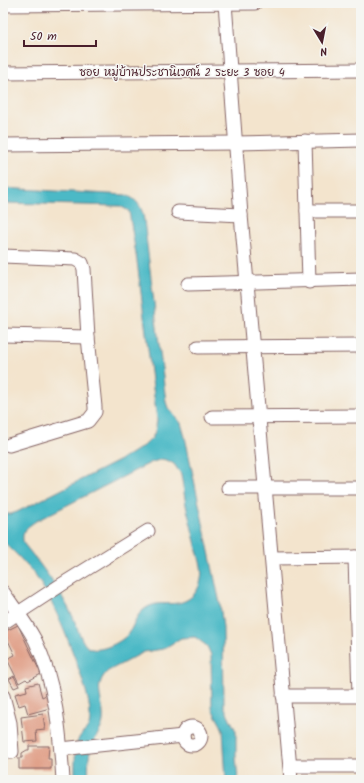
<svg xmlns="http://www.w3.org/2000/svg" width="364" height="783" viewBox="0 0 364 783" font-family="Kalam,'Playpen Sans Thai',sans-serif">
<style>
.water{fill:#4bb9c6;stroke:#4a6c78;fill-rule:evenodd}
.building{fill:#dd9277}
.lines{fill:none;stroke-linecap:round;stroke-linejoin:round}
.minor-casing{stroke:#856464;stroke-width:15}
.minor{stroke:#fff;stroke-width:13}
.labels{text-anchor:middle;stroke-width:3;stroke-linejoin:round;paint-order:stroke}
.street-label{font-size:11px;fill:#4a1f2b;stroke:#f6f6f2}
</style>
<rect width="100%" height="100%" fill="#f6f6f2"/>
<filter id="ink" filterUnits="userSpaceOnUse"><feTurbulence type="fractalNoise" baseFrequency=".025" numOctaves="2"/><feDisplacementMap in="SourceGraphic" scale="8" xChannelSelector="R" yChannelSelector="G"/><feConvolveMatrix kernelMatrix="1 2 1 2 8 2 1 2 1" color-interpolation-filters="sRGB"/></filter>
<filter id="wash" filterUnits="userSpaceOnUse"><feTurbulence type="fractalNoise" baseFrequency=".012" numOctaves="4" result="noise"/><feDisplacementMap in="SourceGraphic" scale="16" xChannelSelector="R" yChannelSelector="G"/><feGaussianBlur stdDeviation="0.9" result="paint"/><feColorMatrix in="noise" values="0 0 0 0 0 0 0 0 0 0 0 0 0 0 0 0 0 1.4 0 .05"/><feComposite in="paint" operator="in"/></filter>
<g filter="url(#wash)">
<rect width="100%" height="100%" fill="#f3e4cd"/>
<!-- water -->
<path class="water" d="M 3,188 L 126,195 C 138,200 142,207 144,220 L 166,402 L 168,408 L 181,423 L 185,437 L 220,604 L 223,628 L 224,706 L 236,731 L 236,758 L 238,780 L 226,780 L 223,730 C 220,722 215,716 212,708 L 211,655 L 207,646 L 195,637 L 181,638 L 163,649 L 144,652 L 108,671 C 91,687 105,701 103,721 C 102,730 95,737 92,746 C 87,757 89,769 88,780 L 75,780 C 75,769 74,747 79,738 C 84,729 90,732 90,717 C 90,697 82,680 76,661 C 66,635 56,608 41,584 C 31,568 16,554 3,541 L 3,514 L 11,514 L 17,512 L 124,458 L 146,444 L 152,438 L 155,432 L 157,420 L 137,261 L 129,211 L 120,206 L 3,203 ZM 162,459 L 169,461 L 174,464 L 181,474 L 186,505 L 201,566 C 204,582 196,600 178,603 C 166,605 157,601 146,608 C 134,616 135,626 127,635 C 120,643 99,653 89,648 C 82,645 76,624 73,617 C 60,590 42,566 24,544 C 20,532 27,527 36,521 L 150,463 Z"/>
<g id="blocks">
<!-- building -->
<g class="building">
<polygon points="18,625 41,674 28,681 26,679 19,683 7,659 15,655 4,632"/>
<polygon points="14,676 19,686 14,688 9,679"/>
<polygon points="38,683 42,697 46,695 50,708 28,714 25,704 19,706 15,694 27,691 26,686"/>
<polygon points="43,714 45,729 36,730 37,741 24,742 21,717"/>
<polygon points="29,746 49,746 48,759 51,759 51,769 19,769 19,758 22,758 22,753 27,750 29,750"/>
</g>
</g>
</g>
<g filter="url(#ink)">
<use href="#blocks" fill-opacity="0" stroke="#856464" stroke-width="1"/>
<g class="lines">
<!-- minor casing -->
<g class="minor-casing">
<g id="minor">
<polyline points="225,3 241,215 291,780"/>
<polyline points="3,5 255,3"/>
<polyline points="3,73 361,70"/>
<polyline points="305,141 309,282"/>
<polyline points="3,145 236,143 361,140"/>
<polyline points="307,211 361,211"/>
<polyline points="178,212 241,215"/>
<polyline points="3,256 75,259 82,263 84,269 88,337 95,407 95,412 88,421 9,445"/>
<polyline points="188,284 361,279"/>
<polyline points="3,335 88,337"/>
<polyline points="198,347 361,346"/>
<polyline points="212,417 361,416"/>
<polyline points="228,488 361,488"/>
<polyline points="355,557 359,696"/>
<polyline points="272,558 361,557"/>
<path d="M 3,592 C 14,608 26,623 35,640 C 56,683 60,733 63,780"/>
<polyline points="3,623 61,585 148,531"/>
<polyline points="3,696 10,723 12,752"/>
<polyline points="283,696 361,696"/>
<circle cx="192" cy="736" r="9"/>
<polyline points="61,749 183,736"/>
<polyline points="290,766 361,766"/>
</g>
</g>
<!-- minor -->
<use href="#minor" class="minor"/>
</g>
</g>
<g class="labels">
<!-- street labels -->
<g class="street-label">
<text x="182" y="76">ซอย หมู่บ้านประชานิเวศน์ 2 ระยะ 3 ซอย 4</text>
</g>
</g>
<!-- margin -->
<rect width="364" height="783" fill="none" stroke="#f6f6f2" stroke-width="16"/>
<!-- north arrow -->
<g transform="translate(322 42) rotate(170)" stroke="#f6f6f2" stroke-width="3" paint-order="stroke">
<path d="M0-3L7 15L0 10L-7 15Z" fill="#4a1f2b"/>
<text y="-6" font-size="11" font-weight="bold" text-anchor="middle" fill="#4a1f2b">N</text>
</g>
<!-- scale -->
<path d="M24 40v6h72v-6" fill="none" stroke="#4a1f2b" stroke-width="2"/>
<text x="30" y="40" font-size="12" fill="#4a1f2b" stroke="#f6f6f2" stroke-width="3" paint-order="stroke">50 m</text>
</svg>
